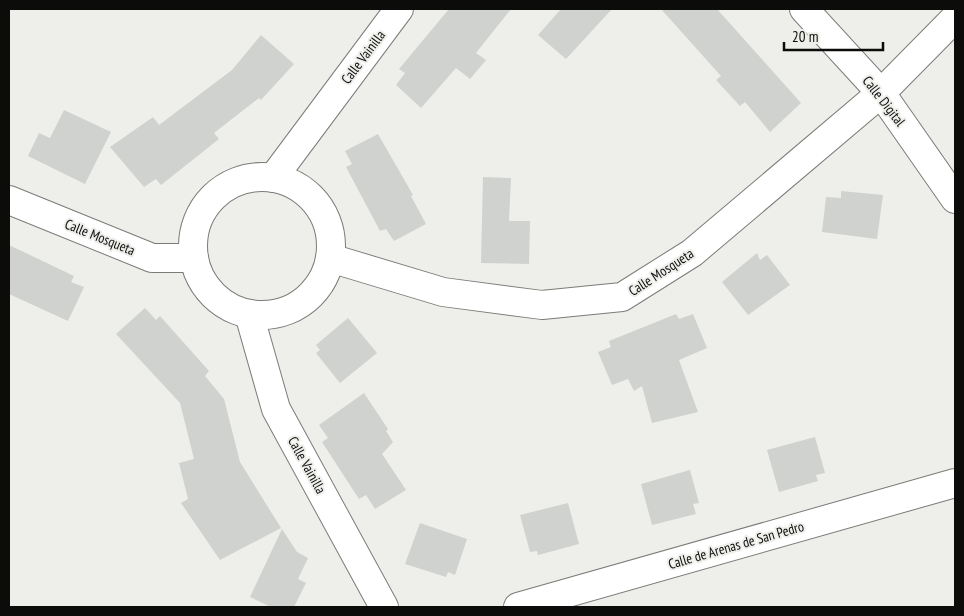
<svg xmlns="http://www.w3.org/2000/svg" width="964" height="616" viewBox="0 0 964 616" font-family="'PT Sans Narrow',sans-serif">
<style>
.building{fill:#d0d2cf}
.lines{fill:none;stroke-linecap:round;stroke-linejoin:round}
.street-casing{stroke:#7b7b78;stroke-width:30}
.street{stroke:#fff;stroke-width:28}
.labels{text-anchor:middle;stroke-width:4;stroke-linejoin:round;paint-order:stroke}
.street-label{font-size:14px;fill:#0c0c0b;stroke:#eeefeb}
</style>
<rect width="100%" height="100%" fill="#eeefeb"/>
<!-- building -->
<g class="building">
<polygon points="449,9 511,9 476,53 486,60 470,79 456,68 421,108 396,85 405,73 399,69"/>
<polygon points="561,9 612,9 566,59 538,35"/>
<polygon points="661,9 717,9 801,103 770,132 745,102 740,106 716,80 721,76"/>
<polygon points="261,35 294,64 261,100 259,98 214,133 219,139 161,185 156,179 144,187 110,147 153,117 159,125 232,70"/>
<polygon points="64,110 111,132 85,184 28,156 39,133 50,138"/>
<polygon points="378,134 413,195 411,196 426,224 394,241 386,229 380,231 346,167 352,164 345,151"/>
<polygon points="483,177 511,178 509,221 530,221 529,264 481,263"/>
<polygon points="841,191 883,195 877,239 822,232 826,197 841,198"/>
<polygon points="9,245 74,276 71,282 84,287 68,321 9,294"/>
<polygon points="757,253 760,260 767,255 790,285 748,315 722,282"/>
<polygon points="145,308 156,320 160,316 209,371 205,376 224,399 240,462 281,528 220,560 181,503 188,499 179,463 194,459 180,403 116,334"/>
<polygon points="676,314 679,319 693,314 707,348 679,360 698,412 652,423 642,386 634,391 628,379 612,385 598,352 611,347 609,341"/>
<polygon points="348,318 377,353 340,383 316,353 320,350 316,345"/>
<polygon points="364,393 388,429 386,431 393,442 382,454 406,490 375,509 366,495 359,499 322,442 328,438 319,425"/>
<polygon points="815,437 825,473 816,475 818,481 779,492 767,450"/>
<polygon points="690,470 699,503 693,504 696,514 652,525 641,484"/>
<polygon points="568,503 579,544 538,555 537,551 530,552 520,515"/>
<polygon points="420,523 467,539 455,575 448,572 446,577 405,564"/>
<polygon points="282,529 297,552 308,558 298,579 306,583 294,607 271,607 250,597"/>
</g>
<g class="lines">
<!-- street casing -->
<g class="street-casing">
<g id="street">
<polyline points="804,9 881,93 955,199"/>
<circle cx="262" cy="246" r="69"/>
<polyline points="273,178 399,9"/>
<polyline points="9,200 152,258 194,258"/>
<polyline points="330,258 443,292 542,305 622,297 692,253 881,93 955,18"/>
<polyline points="249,314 276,409 384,607"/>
<polyline points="518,607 955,483"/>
</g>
</g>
<!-- street -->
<use href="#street" class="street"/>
</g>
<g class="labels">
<!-- street labels -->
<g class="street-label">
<text transform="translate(363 57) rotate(-53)" y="5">Calle Vainilla</text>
<text transform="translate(884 101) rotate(52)" y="5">Calle Digital</text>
<text transform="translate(100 237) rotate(22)" y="5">Calle Mosqueta</text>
<text transform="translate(661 272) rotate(-33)" y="5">Calle Mosqueta</text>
<text transform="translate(307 465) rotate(61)" y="5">Calle Vainilla</text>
<text transform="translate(736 545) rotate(-16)" y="5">Calle de Arenas de San Pedro</text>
</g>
</g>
<!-- border -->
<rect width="964" height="616" fill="none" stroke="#0c0c0b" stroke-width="20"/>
<!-- scale -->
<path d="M784 42v8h99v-8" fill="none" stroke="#0c0c0b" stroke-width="2.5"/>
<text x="792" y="42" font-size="15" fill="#0c0c0b" stroke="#eeefeb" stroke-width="4" paint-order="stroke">20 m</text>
</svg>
